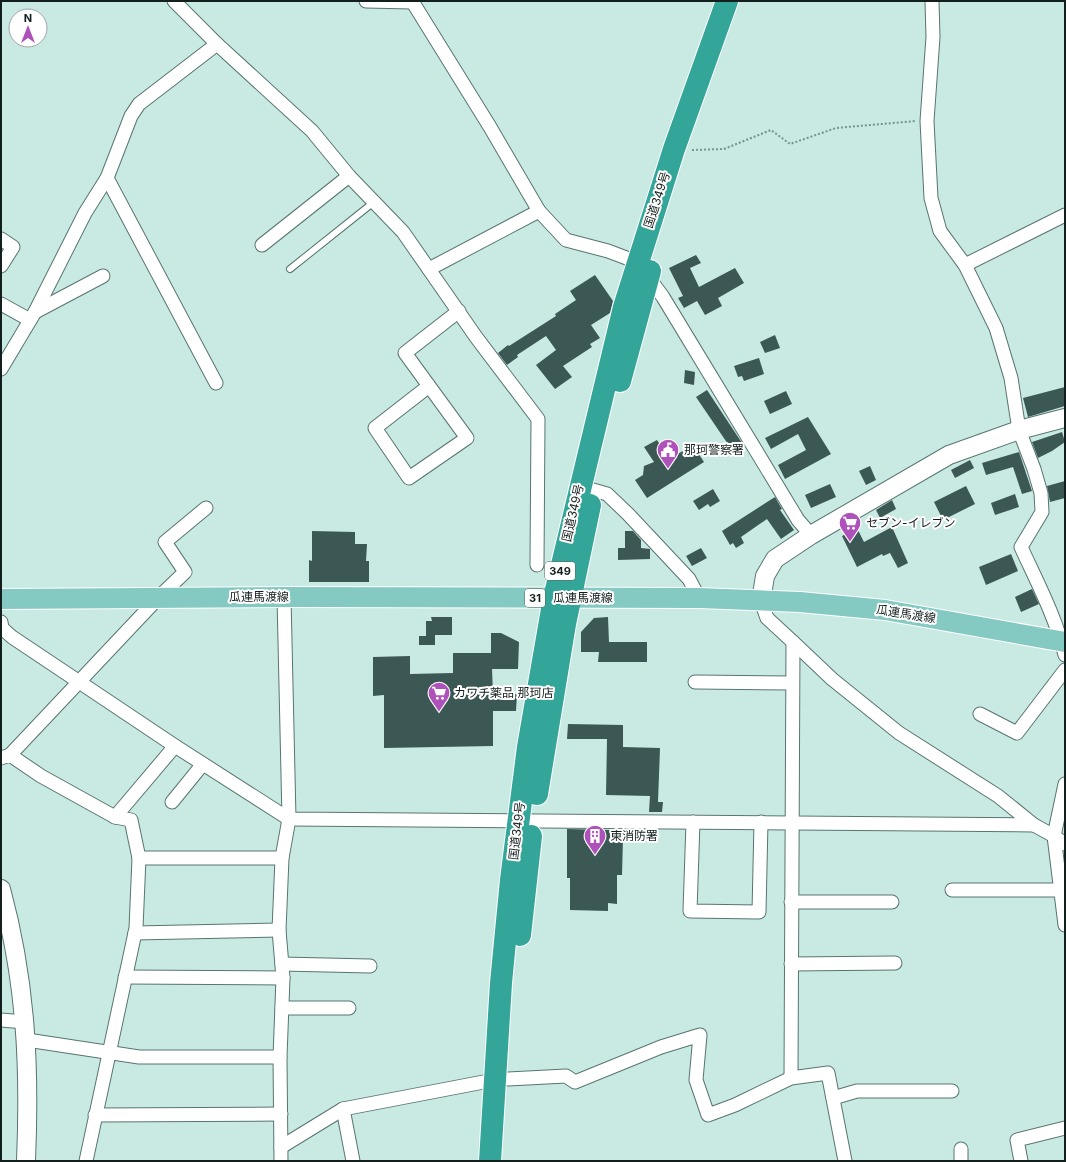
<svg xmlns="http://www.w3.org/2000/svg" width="1066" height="1162" viewBox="0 0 1066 1162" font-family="Inter,'Noto Sans JP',sans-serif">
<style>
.building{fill:#3c5854}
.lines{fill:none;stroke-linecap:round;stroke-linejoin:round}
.lane-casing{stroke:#587570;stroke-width:8}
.street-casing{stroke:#587570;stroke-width:15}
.secondary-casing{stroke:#587570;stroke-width:20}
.primary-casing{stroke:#fff;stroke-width:22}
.highway-casing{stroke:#fff;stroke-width:24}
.path{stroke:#7a928d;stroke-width:2;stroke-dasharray:2 2;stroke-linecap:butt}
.lane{stroke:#fff;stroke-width:6}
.street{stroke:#fff;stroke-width:13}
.secondary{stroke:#fff;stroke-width:18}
.primary{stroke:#85cac2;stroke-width:20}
.highway{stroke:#34a699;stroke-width:22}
.labels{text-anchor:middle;stroke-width:4;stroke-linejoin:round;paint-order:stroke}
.shield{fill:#fff;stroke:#5a6261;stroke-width:1}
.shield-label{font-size:11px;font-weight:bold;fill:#131f1d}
.street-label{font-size:12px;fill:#131f1d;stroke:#fff}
.poi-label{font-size:12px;fill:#131f1d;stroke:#fff;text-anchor:start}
</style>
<rect width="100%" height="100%" fill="#c9e9e3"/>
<!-- building -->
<g class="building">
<polygon points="696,255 701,263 690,268 699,287 735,268 744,283 718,298 722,306 705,315 697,301 684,308 678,298 683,296 669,268"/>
<polygon points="595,275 613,301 610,313 591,325 600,338 590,344 592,347 563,366 572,377 555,389 536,365 556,350 546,336 517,355 518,357 507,365 498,353 508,345 509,346 556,316 555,314 576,300 570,291"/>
<polygon points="775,335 780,348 765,353 760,342"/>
<polygon points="759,358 764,374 744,381 742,376 738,377 734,366"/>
<polygon points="685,370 695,372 694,385 684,383"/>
<polygon points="1065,387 1065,406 1028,417 1023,398"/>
<polygon points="707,390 744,446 734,453 696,397"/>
<polygon points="786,391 792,404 770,414 764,401"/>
<polygon points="808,417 831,454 785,479 778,465 806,450 798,434 771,449 765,438"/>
<polygon points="1062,432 1065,442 1052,451 1038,458 1032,442"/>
<polygon points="657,440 669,459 693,445 704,462 647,498 635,480 643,475 644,466 654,462 644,447"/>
<polygon points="1019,452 1032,491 1022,494 1013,467 986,475 982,463"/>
<polygon points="970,460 974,468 955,478 951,470"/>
<polygon points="870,466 876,480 866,485 859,471"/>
<polygon points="1065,481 1065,498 1050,502 1047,486"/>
<polygon points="830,484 836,497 811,508 805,495"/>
<polygon points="966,486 975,504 943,520 934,502"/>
<polygon points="713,489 720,501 710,507 708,504 699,510 693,501"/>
<polygon points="1015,494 1019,507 995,515 991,503"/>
<polygon points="775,497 782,509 780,510 794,530 781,539 767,519 741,537 744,543 736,548 733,543 730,545 722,531"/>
<polygon points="892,500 896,509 880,518 876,510"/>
<polygon points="892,527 908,563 898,568 890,553 883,556 882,554 857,567 842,536 857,528 864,542"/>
<polygon points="312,531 355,532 355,544 367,544 366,561 369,561 369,582 309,582 309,560 312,561"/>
<polygon points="625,531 633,531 641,540 641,548 650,549 650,559 618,560 618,548 625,548"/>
<polygon points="701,548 707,558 692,566 686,556"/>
<polygon points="1011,554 1018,571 986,585 979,567"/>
<polygon points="1032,589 1039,604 1021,612 1015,597"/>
<polygon points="431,617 452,617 452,635 435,635 435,645 419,645 419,636 426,636 426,621 432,621"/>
<polygon points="608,617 609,642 647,642 647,662 598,662 599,652 581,652 581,632 594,618"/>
<polygon points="491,633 501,633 519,642 518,669 492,669 493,694 517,694 516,711 493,711 493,746 384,748 384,695 373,696 373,657 410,656 410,674 453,673 453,653 491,653"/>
<polygon points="568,724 623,725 623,747 660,748 658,802 663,802 662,812 649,812 650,796 606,795 607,739 567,739"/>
<polygon points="567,829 610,830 610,837 623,837 622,875 617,875 617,904 608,903 608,911 570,910 570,878 567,878"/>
</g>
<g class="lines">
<!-- lane casing -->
<g class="lane-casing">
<polyline id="lane" points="290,269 374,202"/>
</g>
<!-- street casing -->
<g class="street-casing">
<g id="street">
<polyline points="174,1 217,44 312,131 349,176 403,232 476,337 538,419 537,565"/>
<polyline points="366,1 412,2"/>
<polyline points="412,1 490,127 539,211 566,240 608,251 637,262 663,297 798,520 811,535"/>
<path d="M 932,1 L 933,37 L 927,121 L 931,198 L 940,231 L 965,265 L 996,328 L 1011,378 L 1019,430 L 1034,469 L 1041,493 L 1042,512 L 1021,547 C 1037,582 1056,618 1065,655"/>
<polyline points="107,178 216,383"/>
<polyline points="1,239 13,247 1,266"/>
<polyline points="262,245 349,176"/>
<polyline points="965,265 1065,215"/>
<polyline points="429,269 539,211"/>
<polyline points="1,304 30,320"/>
<polyline points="35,312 103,276"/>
<polyline points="1,369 35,312 85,213 107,178 131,116 139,104 217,44"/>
<polyline points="429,386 375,428 409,478 467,438 405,353 459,311"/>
<polyline points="593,490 607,494 628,514 689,579 699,598"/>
<polyline points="761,601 767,618 793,642 832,679 899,733 998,796 1034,825 1054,836 1065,844"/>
<polyline points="1,622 2,628 12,637 175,746 289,819 1034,825"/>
<polyline points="695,682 792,683"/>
<polyline points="980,714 1017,733 1065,670"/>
<polyline points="10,755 159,597 185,572 165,542 206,508"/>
<polyline points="1,758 10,755 41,776 115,817 131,820 139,858 136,928 86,1161"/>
<polyline points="1065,784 1054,836 1065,925"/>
<polyline points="172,802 203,764"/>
<polyline points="115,817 175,746"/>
<polyline points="693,822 690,911 759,912 761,822"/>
<polyline points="139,858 282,858"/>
<polyline points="952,890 1060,890"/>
<polyline points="791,902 892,902"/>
<polyline points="135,933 279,930"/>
<polyline points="282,964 370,966"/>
<polyline points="791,964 895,963"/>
<polyline points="125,977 283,978"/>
<polyline points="282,1008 349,1008"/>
<polyline points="1,1020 25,1022"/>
<polyline points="27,1040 139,1057 280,1057"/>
<polyline points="791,1078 793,642"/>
<polyline points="508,1079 566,1076 575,1082 661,1047 700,1035 696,1080 708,1115 735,1105 791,1078 828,1073 845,1161"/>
<polyline points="833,1098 857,1091 952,1091"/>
<polyline points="343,1109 353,1161"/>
<polyline points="95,1115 281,1114"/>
<polyline points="281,1147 343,1109 494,1080"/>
<polyline points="961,1149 961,1161"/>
<polyline points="281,1161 280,1057 283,978 279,930 282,858 289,819 284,597"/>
<polyline points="1021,1161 1017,1140 1065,1128"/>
</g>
</g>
<!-- secondary casing -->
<g class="secondary-casing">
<g id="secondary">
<polyline points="761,601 765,576 775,559 811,535 949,455 1019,430 1065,418"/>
<path d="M 1,889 C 26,981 30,1066 26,1161"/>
</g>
</g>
<!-- primary casing -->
<g class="primary-casing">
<polyline id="primary" points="1,599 284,597 699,598 800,602 885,610 1065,642"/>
</g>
<!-- highway casing -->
<g class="highway-casing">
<g id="highway">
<polyline points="620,381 650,271"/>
<polyline points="537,794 565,624 590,505"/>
<polyline points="520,935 531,836"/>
<polyline points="490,1161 501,983 511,880 528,747 554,598 624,307 674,149 727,1"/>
</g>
</g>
<!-- path -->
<polyline class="path" points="692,150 724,149 771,130 790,144 836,128 916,121"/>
<!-- lane -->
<use href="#lane" class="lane"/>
<!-- street -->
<use href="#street" class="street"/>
<!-- secondary -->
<use href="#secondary" class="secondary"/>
<!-- primary -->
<use href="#primary" class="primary"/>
<!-- highway -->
<use href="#highway" class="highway"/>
</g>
<!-- icons -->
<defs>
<g id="civic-pin" transform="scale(1.15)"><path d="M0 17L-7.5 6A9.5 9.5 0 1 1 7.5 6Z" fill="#ae51ba" stroke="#fff"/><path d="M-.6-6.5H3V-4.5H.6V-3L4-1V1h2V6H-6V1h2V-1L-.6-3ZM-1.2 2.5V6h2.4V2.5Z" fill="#fff"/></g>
<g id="supermarket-pin" transform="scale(1.15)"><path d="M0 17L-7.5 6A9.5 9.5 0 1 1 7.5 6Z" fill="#ae51ba" stroke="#fff"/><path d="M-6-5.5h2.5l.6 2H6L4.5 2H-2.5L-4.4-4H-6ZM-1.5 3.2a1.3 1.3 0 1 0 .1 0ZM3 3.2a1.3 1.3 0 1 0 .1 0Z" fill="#fff"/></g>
<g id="building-pin" transform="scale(1.15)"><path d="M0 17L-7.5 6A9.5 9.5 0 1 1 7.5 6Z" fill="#ae51ba" stroke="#fff"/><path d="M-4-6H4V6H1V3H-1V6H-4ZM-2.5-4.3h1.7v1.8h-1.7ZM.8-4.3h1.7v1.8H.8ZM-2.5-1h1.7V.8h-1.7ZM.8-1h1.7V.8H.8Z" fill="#fff"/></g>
</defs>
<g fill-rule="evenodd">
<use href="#civic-pin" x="668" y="450"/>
<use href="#supermarket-pin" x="850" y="523"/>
<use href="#supermarket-pin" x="439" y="693"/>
<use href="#building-pin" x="595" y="836"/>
</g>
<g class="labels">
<!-- shield labels -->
<g class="shield">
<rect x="545" y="562" width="30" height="18" rx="3"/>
<rect x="525" y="589" width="20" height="18" rx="3"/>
</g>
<g class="shield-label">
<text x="560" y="575">349</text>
<text x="535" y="602">31</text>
</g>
<!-- street labels -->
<g class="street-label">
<text transform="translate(657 200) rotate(-72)" y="4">国道349号</text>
<text transform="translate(573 513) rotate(-77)" y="4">国道349号</text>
<text x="259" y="601">瓜連馬渡線</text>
<text x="583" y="602">瓜連馬渡線</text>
<text transform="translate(906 614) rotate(9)" y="4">瓜連馬渡線</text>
<text transform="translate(517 831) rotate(-83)" y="4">国道349号</text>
</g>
<!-- poi labels -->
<g class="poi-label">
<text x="684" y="454">那珂警察署</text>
<text x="866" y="527">セブン-イレブン</text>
<text x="454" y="697">カワチ薬品 那珂店</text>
<text x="610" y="840">東消防署</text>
</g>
</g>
<!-- border -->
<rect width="1066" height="1162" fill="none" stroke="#131f1d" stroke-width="4"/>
<!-- north arrow -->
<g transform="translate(28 28)"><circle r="19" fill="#ffffff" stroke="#a1a5a5"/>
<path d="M0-3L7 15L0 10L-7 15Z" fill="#ae51ba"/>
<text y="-6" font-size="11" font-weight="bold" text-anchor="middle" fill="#131f1d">N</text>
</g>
</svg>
